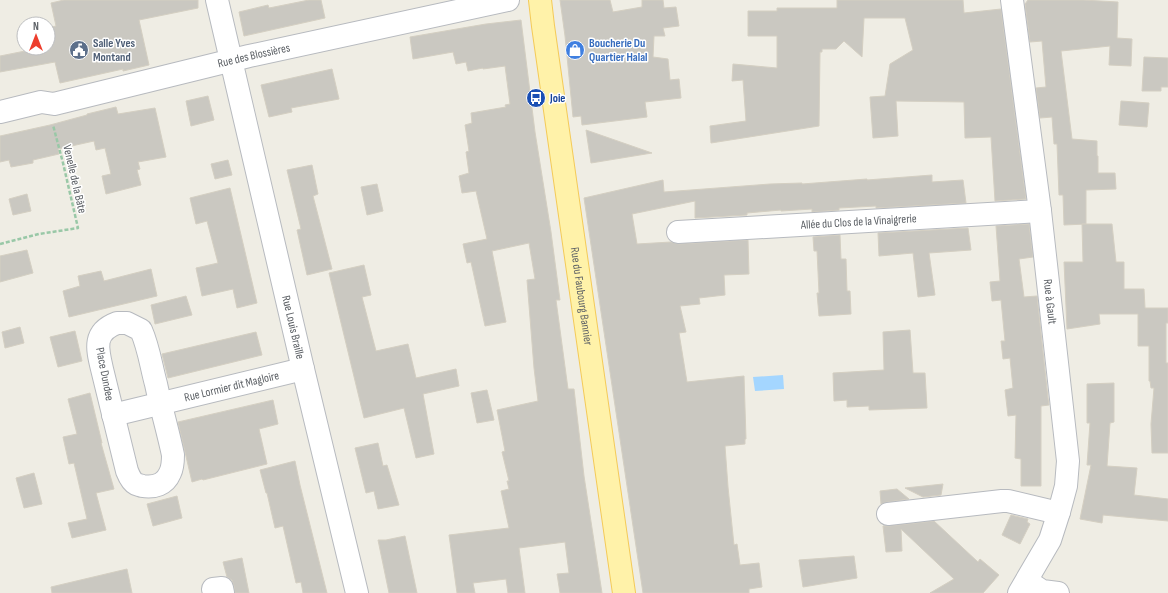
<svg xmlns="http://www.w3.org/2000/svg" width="1168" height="593" viewBox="0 0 1168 593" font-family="'Sofia Sans Condensed',sans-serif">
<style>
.water{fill:#a4d6ff}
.building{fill:#cac8c1;stroke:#d4cfc2}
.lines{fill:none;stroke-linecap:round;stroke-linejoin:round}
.minor-casing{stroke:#b7babf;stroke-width:24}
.major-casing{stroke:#f4ca58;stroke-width:24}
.path{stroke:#99c8a7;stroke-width:2.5;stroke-dasharray:4 2;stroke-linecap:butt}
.minor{stroke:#fff;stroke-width:22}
.major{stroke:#fff2a9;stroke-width:22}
.labels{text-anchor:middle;stroke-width:3;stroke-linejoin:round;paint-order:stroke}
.service-label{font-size:12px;font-weight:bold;fill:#4e5e75;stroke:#fff;text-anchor:start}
.shop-label{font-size:12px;font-weight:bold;fill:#366cbe;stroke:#fff;text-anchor:start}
.street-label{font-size:12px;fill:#5c6065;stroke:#fff}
.transit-label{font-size:12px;font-weight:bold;fill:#164399;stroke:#fff;text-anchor:start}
</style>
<rect width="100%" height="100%" fill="#efede4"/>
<!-- water -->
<polygon class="water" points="783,375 784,389 755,391 753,377"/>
<!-- building -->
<g class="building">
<polygon points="64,0 198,0 198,8 139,20 149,65 123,71 123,69 60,83 55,62 0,72 0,56 25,51 25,48 48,48 48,28 56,26 51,3"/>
<polygon points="309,0 321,0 325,18 244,36 239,12 268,5 269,8"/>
<polygon points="560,0 610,0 613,12 642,7 642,0 663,0 664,8 676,7 679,26 663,28 665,36 654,36 653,57 668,59 670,80 679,79 681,98 645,102 647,117 582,125 581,116 573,117 565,36"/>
<polygon points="837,0 963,0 964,13 1001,9 1026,199 995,201 991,137 965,138 964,102 896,101 898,136 873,138 870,97 885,96 890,64 913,50 905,18 864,18 862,57 844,41 836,49 822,49 822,52 820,52 819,126 711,143 710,126 746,121 743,80 732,81 733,64 777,68 777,36 748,36 748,11 777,11 777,8 837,8"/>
<polygon points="1028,0 1083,0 1118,2 1117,38 1132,39 1131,66 1109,65 1110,46 1061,51 1072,139 1097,141 1097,156 1098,156 1098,173 1115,173 1116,189 1086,190 1086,224 1064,225 1063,195 1059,195 1057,144 1054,144 1052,117 1040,118 1036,88 1046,87 1042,41 1030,42 1025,4"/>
<polygon points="521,20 535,132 551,232 560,300 556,300 568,389 574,389 584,476 602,593 560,593 557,574 569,573 565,542 519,548 525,593 508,593 506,579 473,583 475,593 457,593 449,535 509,528 501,491 509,489 507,481 509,481 502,452 505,451 497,410 538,401 534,368 527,280 535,279 529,243 492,251 506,322 485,326 471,262 467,263 463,244 487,239 476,191 462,193 459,176 469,173 466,152 469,151 465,125 472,123 471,113 506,107 505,105 510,104 505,66 483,69 483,68 468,71 466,62 456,64 453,52 413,59 410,37 486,24"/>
<polygon points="1144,57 1168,58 1168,87 1161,87 1161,91 1142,91"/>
<polygon points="332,69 339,99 291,108 292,112 269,117 261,85"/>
<polygon points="208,96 214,120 191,126 186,101"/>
<polygon points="1121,101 1149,103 1147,127 1119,125"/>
<polygon points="116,107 118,114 155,108 166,157 138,162 140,169 137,170 141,185 106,194 102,176 111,174 105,148 96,150 94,141 58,149 59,154 33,160 33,163 11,167 9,160 0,162 0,136 50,125 87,115 87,114"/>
<polygon points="586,130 652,153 591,163"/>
<polygon points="228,160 232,175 215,179 211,164"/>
<polygon points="312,165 318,194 313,196 332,269 307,275 297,230 301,229 287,170"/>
<polygon points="932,175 932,182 963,180 966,203 876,208 876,206 839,208 839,210 812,212 812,209 781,211 781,210 747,213 747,215 695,218 695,201 632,214 637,244 671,242 679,244 748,240 749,274 724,275 725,295 699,298 700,304 680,306 686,332 679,333 687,382 744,376 746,439 745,439 745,444 725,446 728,487 734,545 737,544 740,565 759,563 762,587 749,589 749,593 643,593 584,198 663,180 664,192 770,184 802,183 802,184 867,179 867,180"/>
<polygon points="377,184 383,211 367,215 361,187"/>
<polygon points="230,188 257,303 237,308 233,289 202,296 196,268 218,263 207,221 196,224 190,198"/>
<polygon points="27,194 31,211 13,215 9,199"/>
<polygon points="1029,224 1033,257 1019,259 1024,297 1037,296 1048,398 1049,405 1041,406 1041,486 1021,486 1021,459 1015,458 1016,415 1008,416 1005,390 1013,388 1010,358 1003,359 1001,341 1005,341 1001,300 992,301 990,282 1000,281 996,226"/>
<polygon points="1082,224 1112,224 1116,262 1124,262 1124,289 1144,289 1145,308 1168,308 1168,323 1166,323 1166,363 1168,363 1168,453 1152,453 1151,424 1154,388 1151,388 1150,381 1149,381 1149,346 1138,346 1138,314 1099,314 1100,324 1067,329 1064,262 1083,262"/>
<polygon points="968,228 971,250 929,253 935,295 918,297 913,253 879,256 878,233"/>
<polygon points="840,235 841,259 846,259 847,291 850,291 851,314 819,316 817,293 819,293 817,251 814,251 813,237"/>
<polygon points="27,250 33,273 0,282 0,256"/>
<polygon points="364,265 371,295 362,297 376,351 408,344 416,378 456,369 459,386 423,394 434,454 416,458 404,408 364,418 329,273"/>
<polygon points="151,269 157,296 69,317 63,291 80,286 78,276 101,271 104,281"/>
<polygon points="186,296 192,315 155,324 151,305"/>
<polygon points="20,327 24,343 5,348 2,332"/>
<polygon points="910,330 913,373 925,373 927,408 869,410 869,406 847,407 847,400 834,401 833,373 884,370 883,332"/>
<polygon points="75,331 82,361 58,367 50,337"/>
<polygon points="256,332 262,355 168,378 162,354"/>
<polygon points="1114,383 1114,422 1110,423 1107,466 1137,468 1134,495 1168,499 1168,521 1103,515 1102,523 1080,519 1091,465 1087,465 1090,423 1087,423 1087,384"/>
<polygon points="487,390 494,420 477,423 471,393"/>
<polygon points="90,393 102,443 101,443 114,489 96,493 106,530 72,538 68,523 87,519 74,463 69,464 63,437 77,434 68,399"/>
<polygon points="273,400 278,424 259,429 267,464 203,480 202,479 192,482 178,422"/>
<polygon points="378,443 383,466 387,465 399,505 378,509 374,491 366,493 355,448"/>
<polygon points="295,461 300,485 327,593 303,593 301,582 296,583 283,526 275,528 267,493 266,493 260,470"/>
<polygon points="34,473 42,504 24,508 16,478"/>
<polygon points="943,484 941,495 923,497 905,488"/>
<polygon points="897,489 909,499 887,502 881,504 880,491"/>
<polygon points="177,496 182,518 153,526 147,504"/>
<polygon points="1011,515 1028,519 1027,522 1030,524 1020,544 1002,535"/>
<polygon points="934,521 978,562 980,559 999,575 983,593 930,593 954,579 901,529 902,551 886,552 883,526 889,526"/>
<polygon points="405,536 417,593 389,593 378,540 386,540"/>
<polygon points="854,556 857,578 803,587 799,560"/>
<polygon points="242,558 249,593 235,593 234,586 232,580 227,577 223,562"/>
<polygon points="127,569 132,593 52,593 51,587"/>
</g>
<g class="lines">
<!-- minor casing -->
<g class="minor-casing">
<g id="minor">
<path id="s1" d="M 217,0 L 303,369 L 357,593"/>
<path id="s2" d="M 1012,0 L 1040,211 L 1068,461 L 1066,486 L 1059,512 L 1050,540 L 1019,593"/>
<path id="s3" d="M 0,112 L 41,102 L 54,104 L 249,56 L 508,0"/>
<path id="s4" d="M 678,232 L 1040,211"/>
<path d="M 117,323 L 127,323 L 141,330 C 149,348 151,366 156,384 C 161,408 168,431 173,455 C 173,461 173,467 170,473 C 165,485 154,488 142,486 C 140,485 137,485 136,484 C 132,482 129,476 127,471 L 102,369 C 97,348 93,332 117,323 Z"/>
<path id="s5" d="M 113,415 L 303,369"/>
<polyline points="888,514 1002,501 1008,501 1050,511 1059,512"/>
<polyline points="1027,581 1042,591 1058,593"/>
<polyline points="213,589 222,588 223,593"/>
</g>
</g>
<!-- major casing -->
<g class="major-casing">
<g id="major">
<path id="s6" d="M 540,0 L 543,26 L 624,593"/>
</g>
</g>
<!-- path -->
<polyline class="path" points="0,244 39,234 78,228 63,163 53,125"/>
<!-- minor -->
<use href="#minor" class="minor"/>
<!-- major -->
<use href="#major" class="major"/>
</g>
<!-- icons -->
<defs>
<g id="civic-disc" transform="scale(1)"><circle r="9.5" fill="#5c6f8a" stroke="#fff"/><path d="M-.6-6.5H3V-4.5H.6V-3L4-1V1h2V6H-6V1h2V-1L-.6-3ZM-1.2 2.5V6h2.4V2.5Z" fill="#fff"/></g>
<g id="shop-disc" transform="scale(1)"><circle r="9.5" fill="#3f7fe0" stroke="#fff"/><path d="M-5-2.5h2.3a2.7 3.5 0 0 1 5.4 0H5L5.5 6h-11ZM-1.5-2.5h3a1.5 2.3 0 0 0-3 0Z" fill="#fff"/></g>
<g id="bus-disc" transform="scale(1)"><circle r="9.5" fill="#1a4fb4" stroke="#fff"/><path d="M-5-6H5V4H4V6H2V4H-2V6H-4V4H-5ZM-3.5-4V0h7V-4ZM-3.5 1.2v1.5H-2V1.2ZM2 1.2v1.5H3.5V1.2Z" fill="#fff"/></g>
</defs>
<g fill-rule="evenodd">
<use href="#civic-disc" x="79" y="50"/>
<use href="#shop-disc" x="575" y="50"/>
<use href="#bus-disc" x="536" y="98"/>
</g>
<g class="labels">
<!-- service labels -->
<g class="service-label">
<text x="93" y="47">Salle Yves<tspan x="93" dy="14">Montand</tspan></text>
</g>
<!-- shop labels -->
<g class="shop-label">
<text x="589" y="47">Boucherie Du<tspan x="589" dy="14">Quartier Halal</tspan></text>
</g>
<!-- street labels -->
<g class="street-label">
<text dy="4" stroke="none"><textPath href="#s3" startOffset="261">Rue des Blossières</textPath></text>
<text transform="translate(75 179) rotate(77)" y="4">Venelle de la Bâte</text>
<text dy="4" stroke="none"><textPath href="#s4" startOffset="181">Allée du Clos de la Vinaigrerie</textPath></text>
<text dy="4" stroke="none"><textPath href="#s6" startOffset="299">Rue du Faubourg Bannier</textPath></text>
<text dy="4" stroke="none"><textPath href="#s2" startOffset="304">Rue à Gault</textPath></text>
<text dy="4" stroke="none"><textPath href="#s1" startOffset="336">Rue Louis Braille</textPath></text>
<text transform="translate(105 374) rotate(79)" y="4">Place Dundee</text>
<text dy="4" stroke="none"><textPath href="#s5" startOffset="122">Rue Lormier dit Magloire</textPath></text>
</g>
<!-- transit labels -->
<g class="transit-label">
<text x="550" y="102">Joie</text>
</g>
</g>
<!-- north arrow -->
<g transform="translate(36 36)"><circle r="19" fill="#ffffff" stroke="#bebfc1"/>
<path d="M0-3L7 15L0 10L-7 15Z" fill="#ed3e2d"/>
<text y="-6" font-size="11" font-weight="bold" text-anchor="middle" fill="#5c6065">N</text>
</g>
</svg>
